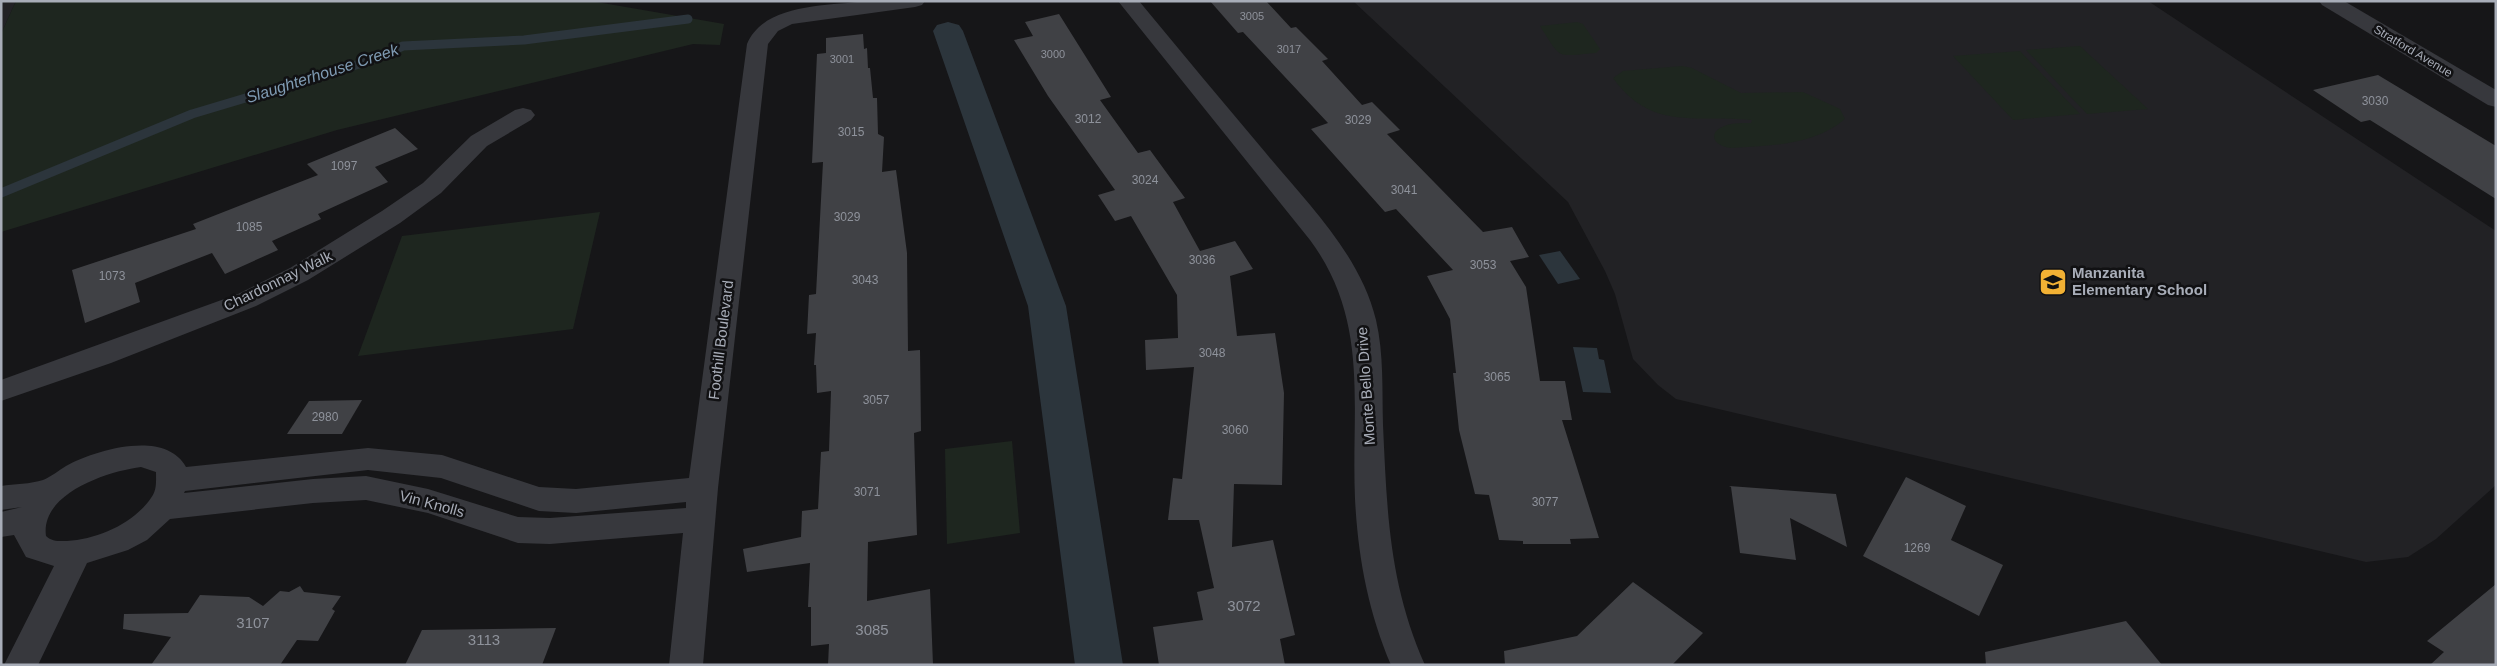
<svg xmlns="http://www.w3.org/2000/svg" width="2497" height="666" viewBox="0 0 2497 666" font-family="Helvetica,sans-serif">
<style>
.built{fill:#222225}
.green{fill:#1e261f}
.water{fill:#2c353c}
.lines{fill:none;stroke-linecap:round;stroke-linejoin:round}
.stream{stroke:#2c353c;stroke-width:9}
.canal{fill:#2c353c;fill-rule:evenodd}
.building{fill:#404145}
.street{fill:#37383d;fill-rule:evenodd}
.labels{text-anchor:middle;stroke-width:5;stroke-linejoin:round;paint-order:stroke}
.far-number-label{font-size:11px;fill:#8e929b}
.far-street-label{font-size:12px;fill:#a8adb8;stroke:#111113}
.number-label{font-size:12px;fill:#8e929b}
.poi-label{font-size:15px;font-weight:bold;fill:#a8adb8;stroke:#111113;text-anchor:start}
.street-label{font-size:15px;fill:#a8adb8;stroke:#111113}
.near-number-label{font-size:15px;fill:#8e929b}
.water-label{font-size:16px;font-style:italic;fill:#7f9bb3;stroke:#111113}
</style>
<rect width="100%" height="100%" fill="#161618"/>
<!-- built -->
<g class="built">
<polygon points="1,1 16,1 1,34"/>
<polygon points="1353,1 2148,1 2496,231 2496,485 2436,539 2408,557 2366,562 1676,399 1658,385 1633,359 1615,294 1605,271 1568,202"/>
</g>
<!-- green -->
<g class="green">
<polygon points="16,1 591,1 724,24 720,45 693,44 337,130 1,232 1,34"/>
<path d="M 1577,22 L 1583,24 L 1600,49 L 1596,53 C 1556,56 1562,61 1540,26 Z"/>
<polygon points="2080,46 2148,109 2087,114 2026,50"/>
<polygon points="2020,51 2080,114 2013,120 1953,56"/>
<path d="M 1682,66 L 1692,68 L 1741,93 L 1803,92 L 1840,109 L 1845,119 C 1813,146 1771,145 1731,148 C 1713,146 1706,132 1727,125 C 1734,123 1744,123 1751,123 L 1752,120 C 1694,114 1652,132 1613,78 L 1623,71 Z"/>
<polygon points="600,212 573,329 358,356 402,236"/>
<polygon points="1012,441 1020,533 947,544 945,449"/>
</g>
<!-- water -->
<g class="water">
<polygon points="1560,251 1580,279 1558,284 1539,255"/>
<polygon points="1573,347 1597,348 1599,359 1604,360 1611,393 1583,392"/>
</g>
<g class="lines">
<!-- stream -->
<polyline class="stream" points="1,193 192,114 366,62 403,46 524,40 688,19"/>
<!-- canal -->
<polygon class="canal" points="948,22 959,25 963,31 1066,306 1123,665 1075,665 1028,306 933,31 937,25"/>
</g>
<!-- building -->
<g class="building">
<polygon points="1210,1 1266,1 1291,28 1296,27 1328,59 1322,61 1362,105 1372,102 1400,130 1387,134 1483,232 1512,227 1529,257 1510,261 1526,287 1540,381 1565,381 1572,420 1562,420 1599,538 1570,539 1571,544 1523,544 1523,541 1499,540 1489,495 1475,494 1459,430 1453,373 1456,373 1450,319 1427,276 1453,270 1396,209 1385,212 1311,129 1328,123 1243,32 1238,33"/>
<polygon points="1059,14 1111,97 1100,100 1138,153 1150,150 1185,198 1173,202 1200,251 1235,241 1253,269 1230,276 1237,336 1275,333 1284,393 1282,485 1234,484 1232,547 1273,540 1295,635 1280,639 1285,665 1159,665 1153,627 1203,620 1197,592 1214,588 1199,520 1168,520 1173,478 1182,479 1194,367 1146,370 1145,340 1178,338 1177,295 1131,216 1115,221 1098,195 1115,190 1048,96 1014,40 1033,36 1025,22"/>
<polygon points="863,34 864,49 867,48 868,68 870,68 873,98 877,98 878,134 884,137 882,172 896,170 907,253 908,351 920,350 921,431 914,433 917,535 868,542 867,601 930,589 933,665 828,665 829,644 811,646 811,607 808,607 810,563 747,572 743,549 801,537 802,511 818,509 821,452 829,451 831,391 817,393 816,365 814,365 816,333 807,334 809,295 816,294 823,162 812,163 817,54 826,53 826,38"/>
<polygon points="2378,75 2496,146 2496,199 2370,120 2361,122 2313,90"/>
<polygon points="395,128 418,149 375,167 388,182 318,214 321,219 272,241 278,250 225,274 212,253 135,283 140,302 85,323 72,270 196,229 193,224 318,175 307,164"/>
<polygon points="362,400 342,434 287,434 309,401"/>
<polygon points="1906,477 1966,506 1951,540 2003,565 1979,616 1863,556"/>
<polygon points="1729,486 1836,494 1847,547 1790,518 1796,560 1740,553 1731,487"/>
<polygon points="1633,582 1703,633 1672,665 1505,665 1504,651 1577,636"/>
<polygon points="2496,584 2496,665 2430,665 2444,652 2427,641"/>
<polygon points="300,586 304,592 341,596 332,609 335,611 318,641 297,640 280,665 151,665 171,637 123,629 124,614 188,613 200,595 249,597 263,606 280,591 289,592"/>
<polygon points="2126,621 2162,665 1986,665 1985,652"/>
<polygon points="556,628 542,665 405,665 422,630"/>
</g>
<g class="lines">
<!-- street -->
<g class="street">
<path d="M 866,1 L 925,1 L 922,5 L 915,7 L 792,24 L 778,31 L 768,44 L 718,488 L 703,665 L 669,665 L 683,533 L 550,544 L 518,543 L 428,513 L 366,500 L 313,503 L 170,519 L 147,540 L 128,550 L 87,563 L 38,665 L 4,665 L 54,566 L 26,557 L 14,535 L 1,537 L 1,512 L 22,507 L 1,510 L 1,486 C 14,484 31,484 43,480 C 51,477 59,470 66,466 C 96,450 165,429 186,467 L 368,448 L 442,455 L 539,487 L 576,489 L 689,478 L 747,44 C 764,3 828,6 866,1 ZM 141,467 L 156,472 C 156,482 157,490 151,498 C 133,524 98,539 67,541 C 60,541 52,542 46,536 C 40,493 109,471 141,467 ZM 368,470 L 441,478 L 539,511 L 576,513 L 686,502 L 686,508 L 550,518 L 518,517 L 428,489 L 366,476 L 313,479 L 184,493 L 185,491 Z"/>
<path d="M 1118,1 L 1139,1 C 1181,52 1223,102 1265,152 C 1307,203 1360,254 1376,320 C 1384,354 1382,391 1383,425 C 1387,512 1389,584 1425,665 L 1391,665 C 1368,611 1358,557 1355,499 C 1351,405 1370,321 1310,240 Z"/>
<polygon points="2319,1 2344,1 2496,90 2496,107 2488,105 2322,5"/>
<polygon points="523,108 531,110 535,115 531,120 487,146 441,193 400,223 308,280 256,306 111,363 1,401 1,380 238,294 290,268 382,211 423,183 471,136 515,110"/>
</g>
</g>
<!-- icons -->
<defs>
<g id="school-square" transform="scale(1.4375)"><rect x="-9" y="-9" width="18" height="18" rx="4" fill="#f2b134" stroke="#111113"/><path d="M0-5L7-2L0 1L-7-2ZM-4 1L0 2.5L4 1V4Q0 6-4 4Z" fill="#111"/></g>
</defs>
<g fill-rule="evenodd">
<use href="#school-square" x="2053" y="282"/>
</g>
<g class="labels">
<!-- far-number labels -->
<g class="far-number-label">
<text x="1252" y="20">3005</text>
<text x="1289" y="53">3017</text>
<text x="1053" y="58">3000</text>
<text x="842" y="63">3001</text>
</g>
<!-- far-street labels -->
<g class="far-street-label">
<text transform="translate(2413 51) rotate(31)" y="4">Stratford Avenue</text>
</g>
<!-- number labels -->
<g class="number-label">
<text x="2375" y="105">3030</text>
<text x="1088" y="123">3012</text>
<text x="1358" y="124">3029</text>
<text x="851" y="136">3015</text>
<text x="344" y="170">1097</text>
<text x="1145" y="184">3024</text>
<text x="1404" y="194">3041</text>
<text x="847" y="221">3029</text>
<text x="249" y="231">1085</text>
<text x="1202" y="264">3036</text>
<text x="1483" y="269">3053</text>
<text x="112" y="280">1073</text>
<text x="865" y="284">3043</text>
<text x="1212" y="357">3048</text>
<text x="1497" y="381">3065</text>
<text x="876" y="404">3057</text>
<text x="325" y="421">2980</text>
<text x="1235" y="434">3060</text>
<text x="867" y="496">3071</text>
<text x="1545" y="506">3077</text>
<text x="1917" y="552">1269</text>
</g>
<!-- poi labels -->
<g class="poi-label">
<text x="2072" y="278">Manzanita<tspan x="2072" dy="17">Elementary School</tspan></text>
</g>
<!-- street labels -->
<g class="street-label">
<text transform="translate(278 281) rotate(-26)" y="5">Chardonnay Walk</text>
<text transform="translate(721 340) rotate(-83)" y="5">Foothill Boulevard</text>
<text transform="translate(1366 386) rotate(-94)" y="5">Monte Bello Drive</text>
<text transform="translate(432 504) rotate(15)" y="5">Vin Knolls</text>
</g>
<!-- near-number labels -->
<g class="near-number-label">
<text x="1244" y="611">3072</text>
<text x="253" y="628">3107</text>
<text x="872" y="635">3085</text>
<text x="484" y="645">3113</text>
</g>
<!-- water labels -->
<g class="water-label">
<text transform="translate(322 73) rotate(-18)" y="6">Slaughterhouse Creek</text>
</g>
</g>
<!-- border -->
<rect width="2497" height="666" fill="none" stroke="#a8adb8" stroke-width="5"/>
</svg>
